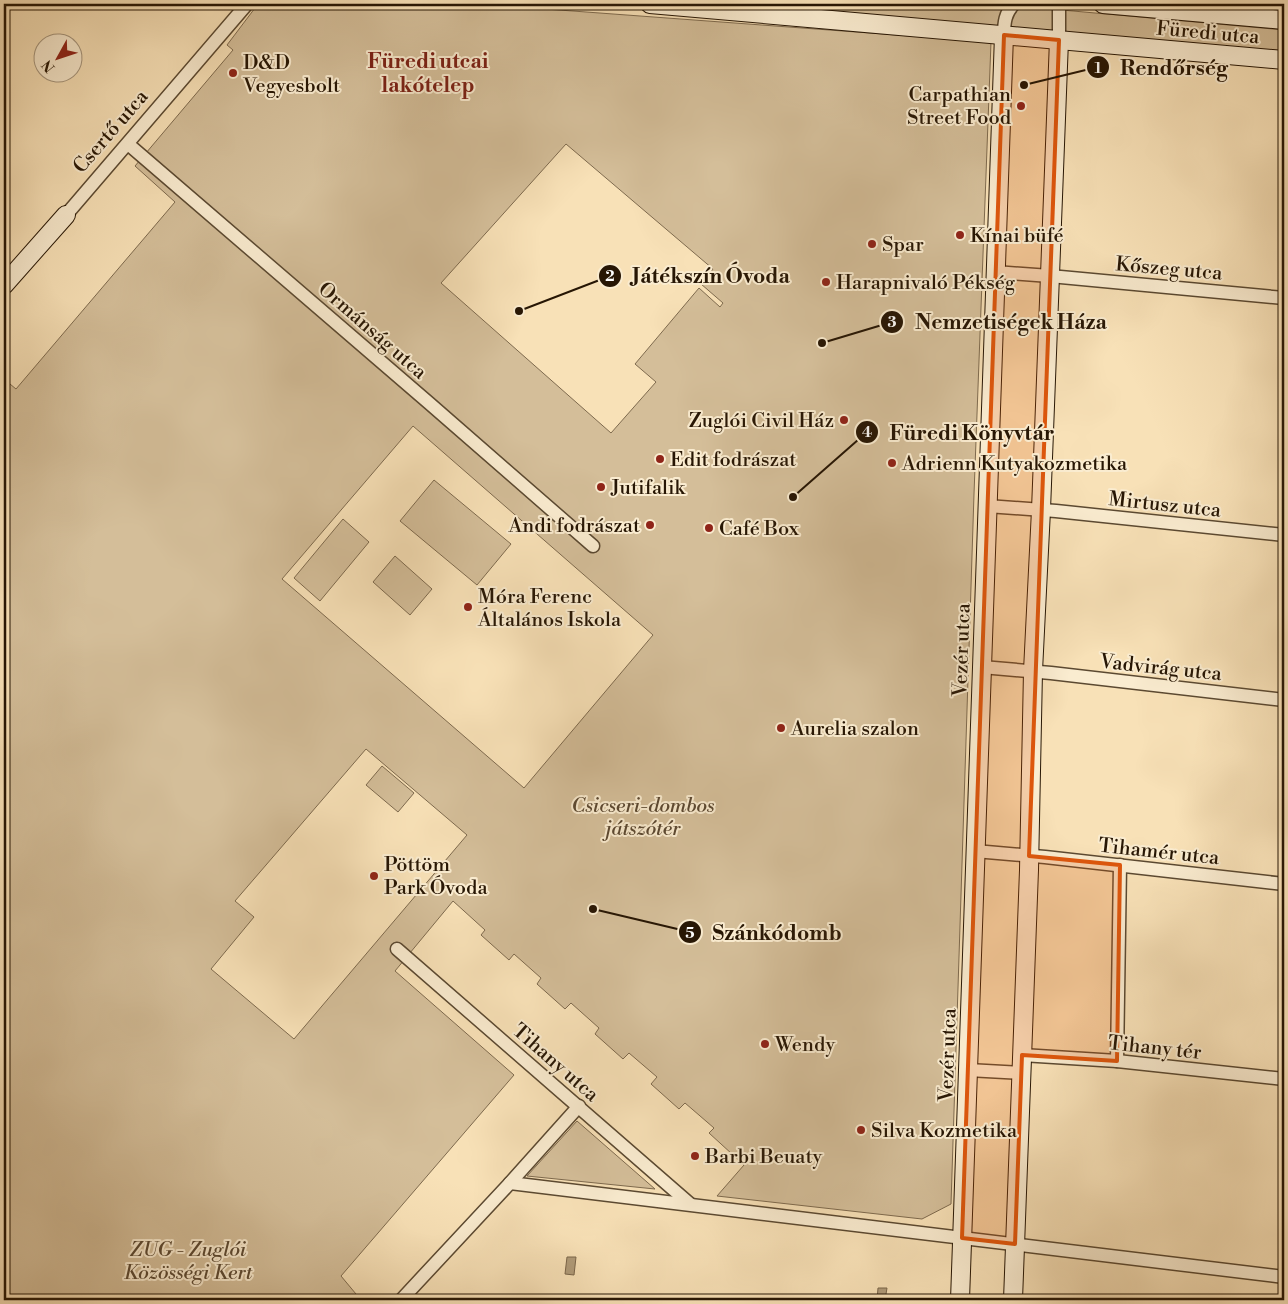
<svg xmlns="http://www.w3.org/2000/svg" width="1288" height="1304" viewBox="0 0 1288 1304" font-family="'Libre Bodoni',serif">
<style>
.green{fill:#d4be99;stroke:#7e6a4e;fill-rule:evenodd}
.water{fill:#b19c7a;stroke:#7a664b}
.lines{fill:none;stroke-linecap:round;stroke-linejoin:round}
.street-casing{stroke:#5b4931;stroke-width:15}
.secondary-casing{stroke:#271604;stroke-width:20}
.street{stroke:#faecd0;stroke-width:12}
.secondary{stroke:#faecd0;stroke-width:18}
.marked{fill:#de560c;fill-opacity:0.2;stroke:#de560c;stroke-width:4;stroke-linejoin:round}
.poi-dot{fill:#8f2418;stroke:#faecd0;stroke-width:2}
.labels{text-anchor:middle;stroke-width:4;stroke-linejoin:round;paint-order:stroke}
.street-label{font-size:20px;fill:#271604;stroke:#faecd0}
.poi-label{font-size:20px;fill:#271604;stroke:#faecd0;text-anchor:start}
.park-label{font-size:20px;font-style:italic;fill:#5b4831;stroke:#faecd0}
.neighbourhood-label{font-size:21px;font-weight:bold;fill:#7a1f14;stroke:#faecd0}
.leader{fill:none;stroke:#271604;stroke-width:2}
.callout-dot{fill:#271604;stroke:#faecd0;stroke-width:2}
.mark-label{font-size:15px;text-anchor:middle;font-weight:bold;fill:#fff}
.callout-label{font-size:21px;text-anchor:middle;font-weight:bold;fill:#271604;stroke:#faecd0;stroke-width:4;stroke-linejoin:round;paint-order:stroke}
</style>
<rect width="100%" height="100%" fill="#f8e1b7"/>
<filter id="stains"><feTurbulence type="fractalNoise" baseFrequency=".004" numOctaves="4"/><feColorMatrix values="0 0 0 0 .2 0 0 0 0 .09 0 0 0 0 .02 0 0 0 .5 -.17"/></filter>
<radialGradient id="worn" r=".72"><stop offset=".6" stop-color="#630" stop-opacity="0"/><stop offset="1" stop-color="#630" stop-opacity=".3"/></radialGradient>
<!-- green -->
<g class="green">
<path d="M 258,4 L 478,4 L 991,42 L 974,494 L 951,1204 L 922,1219 L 717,1196 L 744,1165 L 709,1133 L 714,1128 L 685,1103 L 679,1109 L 651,1084 L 657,1077 L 629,1053 L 623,1059 L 595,1034 L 599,1028 L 571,1003 L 565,1009 L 537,984 L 541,978 L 514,954 L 509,960 L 481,935 L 485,930 L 453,901 L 395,971 L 514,1075 L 341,1276 L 361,1300 L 4,1300 L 4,379 L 16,389 L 175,202 L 135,166 L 233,50 L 227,45 ZM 566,144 L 713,269 L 701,284 L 723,303 L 720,307 L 699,288 L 635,364 L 656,382 L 611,433 L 441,283 ZM 413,426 L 653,635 L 524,788 L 282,579 ZM 366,749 L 467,835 L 294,1039 L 211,969 L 254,917 L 235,901 Z"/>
<polygon points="735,4 995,4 1284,30 1284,53"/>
<polygon points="1164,4 1284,4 1284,15"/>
<polygon points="434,480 511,544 477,585 400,521"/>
<polygon points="343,519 369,542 320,601 294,578"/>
<polygon points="395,556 432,589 410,615 373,582"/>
<polygon points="382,766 414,793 398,812 366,785"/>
<polygon points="577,1121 655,1189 527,1176"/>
</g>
<!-- water -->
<g class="water">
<polygon points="567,1257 576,1257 574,1275 565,1274"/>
<polygon points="878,1288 887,1288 886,1294 888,1297 887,1299 877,1300"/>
</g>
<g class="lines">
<!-- street casing -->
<g class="street-casing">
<g id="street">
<path d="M 1004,35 C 1004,23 1005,13 1014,4"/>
<polyline points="1059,40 1059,4"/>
<polyline points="128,144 429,403 593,546"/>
<polyline points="66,215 247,4"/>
<polyline points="995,272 1050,276 1284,298"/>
<polyline points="987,506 1056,511 1284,535"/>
<polyline points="982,667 1051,673 1284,700"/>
<polyline points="975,851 1045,857 1284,884"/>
<polyline points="397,949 690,1204"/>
<polyline points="1022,1055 1117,1061 1284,1079"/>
<polyline points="1117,1061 1120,865"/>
<polyline points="968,1070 1021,1073"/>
<polyline points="510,1183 1284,1277"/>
<polyline points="401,1300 510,1183 579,1106"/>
</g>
</g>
<!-- secondary casing -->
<g class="secondary-casing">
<g id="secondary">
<polyline points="650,4 1284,60"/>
<polyline points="1103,4 1284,20"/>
<polyline points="4,285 66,215"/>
<polyline points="960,1300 1004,35"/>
<polyline points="1013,1300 1029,870 1033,671 1041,510 1059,40"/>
</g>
</g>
<!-- street -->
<use href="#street" class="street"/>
<!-- secondary -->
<use href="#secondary" class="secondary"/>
</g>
<!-- marked area -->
<path class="marked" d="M 1004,35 L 1059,40 L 1029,856 L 1120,865 L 1117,1061 L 1022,1055 L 1015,1244 L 962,1238 Z"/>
<!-- markers -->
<g class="poi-dot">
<circle cx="233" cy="73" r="5"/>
<circle cx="1021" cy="106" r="5"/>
<circle cx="960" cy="235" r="5"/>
<circle cx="872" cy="244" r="5"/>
<circle cx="826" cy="282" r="5"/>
<circle cx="844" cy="420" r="5"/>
<circle cx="660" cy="459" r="5"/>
<circle cx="892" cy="463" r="5"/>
<circle cx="601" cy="487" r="5"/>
<circle cx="650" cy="525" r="5"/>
<circle cx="709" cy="528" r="5"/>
<circle cx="468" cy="607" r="5"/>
<circle cx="781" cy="728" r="5"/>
<circle cx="374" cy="876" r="5"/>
<circle cx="765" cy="1044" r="5"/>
<circle cx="861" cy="1130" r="5"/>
<circle cx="695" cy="1156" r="5"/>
</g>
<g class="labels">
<!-- street labels -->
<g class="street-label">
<text transform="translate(1208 32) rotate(5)" y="7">Füredi utca</text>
<text transform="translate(110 131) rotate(-49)" y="7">Csertő utca</text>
<text transform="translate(1169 268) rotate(5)" y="7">Kőszeg utca</text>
<text transform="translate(373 330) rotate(41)" y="7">Ormánság utca</text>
<text transform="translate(1165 504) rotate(6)" y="7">Mirtusz utca</text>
<text transform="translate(961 650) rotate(-88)" y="7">Vezér utca</text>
<text transform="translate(1161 667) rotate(6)" y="7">Vadvirág utca</text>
<text transform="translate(1159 851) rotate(6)" y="7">Tihamér utca</text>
<text transform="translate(1155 1047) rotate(6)" y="7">Tihany tér</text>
<text transform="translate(947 1055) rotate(-88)" y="7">Vezér utca</text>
<text transform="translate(556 1062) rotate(41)" y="7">Tihany utca</text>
</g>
<!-- poi labels -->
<g class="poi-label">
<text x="243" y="69">D&amp;D<tspan x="243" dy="23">Vegyesbolt</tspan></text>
<text x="1011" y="101" text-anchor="end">Carpathian<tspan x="1011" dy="23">Street Food</tspan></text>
<text x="970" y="242">Kínai büfé</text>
<text x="882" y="251">Spar</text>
<text x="836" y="289">Harapnivaló Pékség</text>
<text x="834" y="427" text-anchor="end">Zuglói Civil Ház</text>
<text x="670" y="466">Edit fodrászat</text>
<text x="902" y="470">Adrienn Kutyakozmetika</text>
<text x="611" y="494">Jutifalik</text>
<text x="640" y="532" text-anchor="end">Andi fodrászat</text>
<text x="719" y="535">Café Box</text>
<text x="478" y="603">Móra Ferenc<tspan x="478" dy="23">Általános Iskola</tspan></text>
<text x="791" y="735">Aurelia szalon</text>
<text x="384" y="871">Pöttöm<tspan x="384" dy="23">Park Óvoda</tspan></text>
<text x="775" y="1051">Wendy</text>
<text x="871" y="1137">Silva Kozmetika</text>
<text x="705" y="1163">Barbi Beuaty</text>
</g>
<!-- park labels -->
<g class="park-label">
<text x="643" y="812">Csicseri-dombos<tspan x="643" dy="23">játszótér</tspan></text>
<text x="188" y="1256">ZUG - Zuglói<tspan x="188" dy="23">Közösségi Kert</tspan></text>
</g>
<!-- neighbourhood labels -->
<g class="neighbourhood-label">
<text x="428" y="68">Füredi utcai<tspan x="428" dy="24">lakótelep</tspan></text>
</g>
</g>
<!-- callouts -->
<path class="leader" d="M1024 85L1098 67M519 311L610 276M822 343L892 322M793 497L867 432M593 909L690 932"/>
<g class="callout-dot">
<circle cx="1024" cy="85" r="5"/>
<circle cx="519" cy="311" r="5"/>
<circle cx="822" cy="343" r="5"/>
<circle cx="793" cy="497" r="5"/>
<circle cx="593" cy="909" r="5"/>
<circle cx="1098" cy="67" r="12"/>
<circle cx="610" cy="276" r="12"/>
<circle cx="892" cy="322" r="12"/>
<circle cx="867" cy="432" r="12"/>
<circle cx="690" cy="932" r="12"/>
</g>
<g class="mark-label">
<text x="1098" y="73">1</text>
<text x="610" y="281">2</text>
<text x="892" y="327">3</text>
<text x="867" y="437">4</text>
<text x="690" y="938">5</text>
</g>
<g class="callout-label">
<text x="1174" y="75">Rendőrség</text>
<text x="711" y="283">Játékszín Óvoda</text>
<text x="1011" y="329">Nemzetiségek Háza</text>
<text x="972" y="440">Füredi Könyvtár</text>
<text x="777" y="940">Szánkódomb</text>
</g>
<!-- margin -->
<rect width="1288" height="1304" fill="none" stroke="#f8e1b7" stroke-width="20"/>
<rect x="5" y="5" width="1278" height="1294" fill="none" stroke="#271604" stroke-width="2.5"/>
<rect x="10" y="10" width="1268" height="1284" fill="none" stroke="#271604"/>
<!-- north arrow -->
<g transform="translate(58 58) rotate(230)"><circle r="24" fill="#faecd0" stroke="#a6967e"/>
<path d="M0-4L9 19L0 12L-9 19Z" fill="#8f2418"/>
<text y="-8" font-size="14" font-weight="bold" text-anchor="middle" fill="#271604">N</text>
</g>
<rect width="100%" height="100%" filter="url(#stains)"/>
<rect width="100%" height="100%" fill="url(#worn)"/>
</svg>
